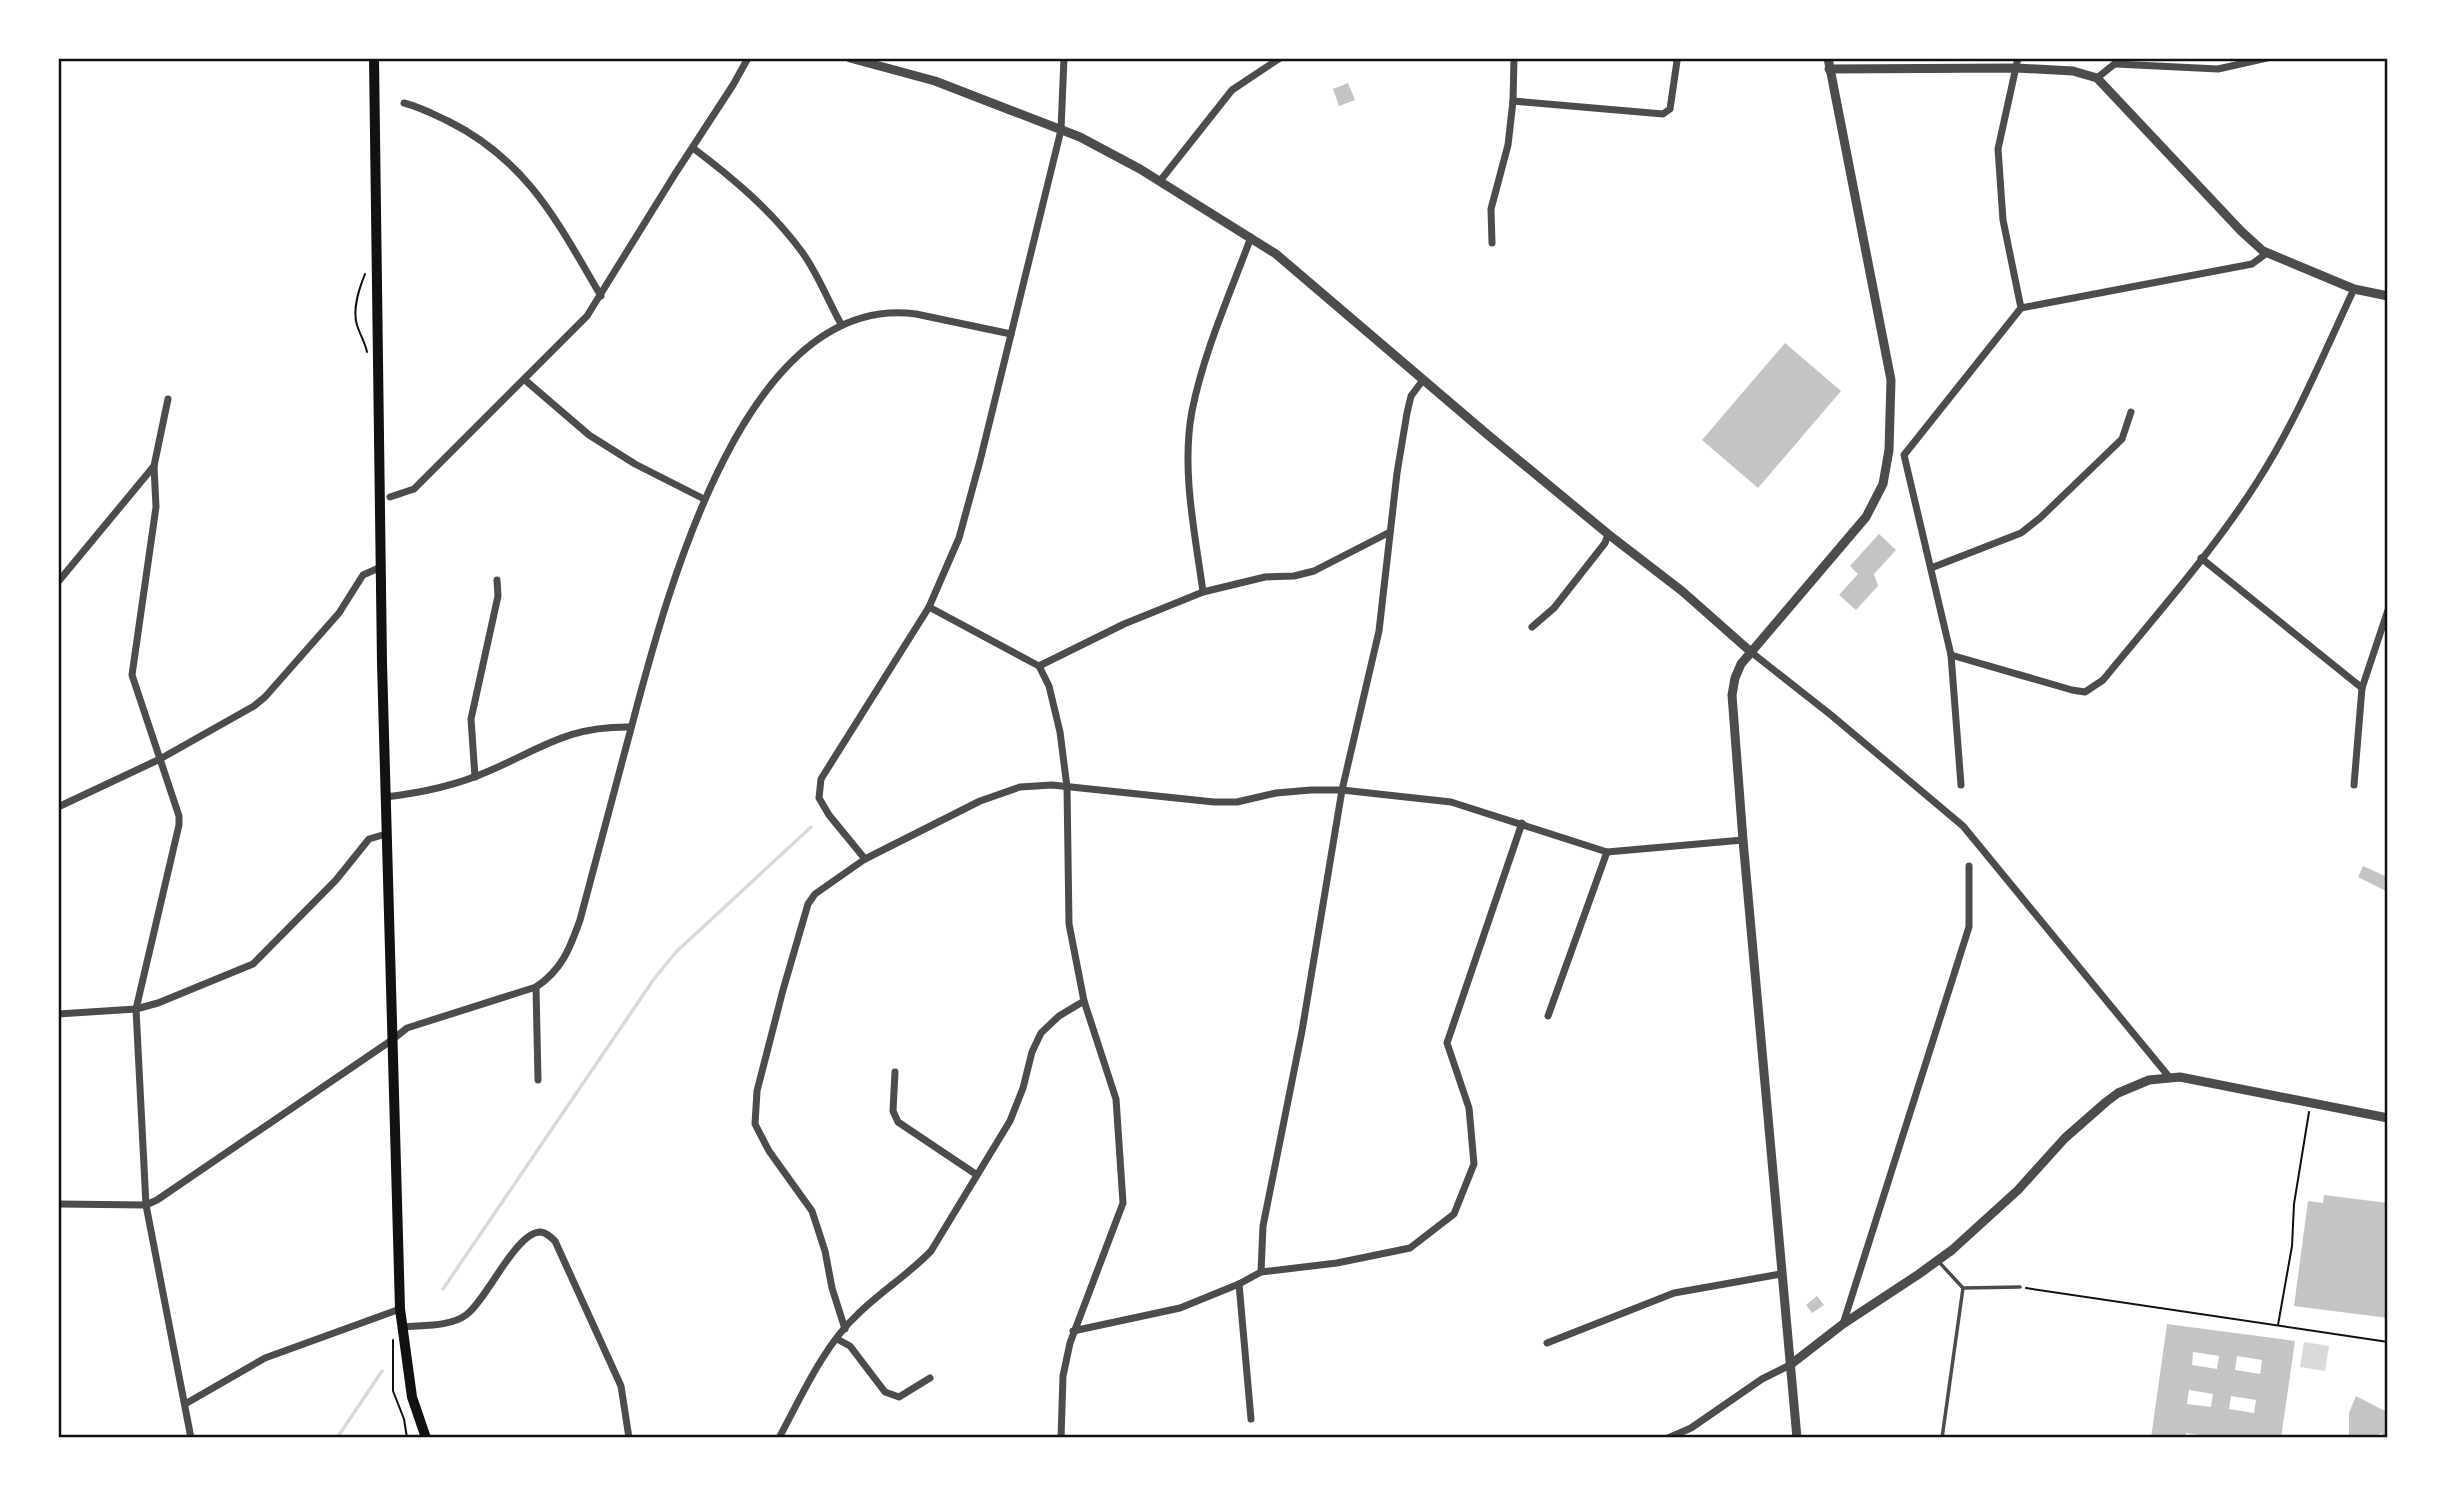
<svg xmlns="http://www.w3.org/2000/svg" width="2446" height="1496" viewBox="0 0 2446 1496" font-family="'Titillium Web',sans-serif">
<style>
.water{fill:#d9d9d9}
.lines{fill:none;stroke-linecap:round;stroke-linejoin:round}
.stream{stroke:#d9d9d9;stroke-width:3.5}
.building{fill:#c4c4c4;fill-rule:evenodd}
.path{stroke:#111;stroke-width:2}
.service{stroke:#4c4c4c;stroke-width:3.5}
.minor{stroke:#4c4c4c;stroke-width:7}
.tertiary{stroke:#4c4c4c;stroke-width:9}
.secondary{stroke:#111;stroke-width:10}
.neatline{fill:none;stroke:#111;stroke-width:2.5}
</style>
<rect width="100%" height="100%" fill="#fff"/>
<!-- water -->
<polygon class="water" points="2304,1342 2329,1346 2325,1371 2300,1367"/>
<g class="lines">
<!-- stream -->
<g class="stream">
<polyline points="443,1289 654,979 676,952 811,827"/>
<polyline points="337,1438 382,1371"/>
</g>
</g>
<!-- building -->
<g class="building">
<polygon points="1348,83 1355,100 1339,106 1333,89"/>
<polygon points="1785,343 1841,391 1758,488 1702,440"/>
<polygon points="1879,534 1896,550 1874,574 1878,586 1856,610 1839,595 1858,574 1850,566"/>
<polygon points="2363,866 2385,876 2388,869 2388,892 2358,877"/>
<polygon points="2324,1195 2388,1203 2388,1318 2294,1306 2308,1201 2323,1203"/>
<polygon points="1817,1296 1824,1305 1812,1313 1806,1305"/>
<path d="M 2167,1324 L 2295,1341 L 2281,1438 L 2199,1438 L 2200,1435 L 2186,1433 L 2186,1438 L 2151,1438 ZM 2193,1352 L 2219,1356 L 2217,1369 L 2192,1365 ZM 2237,1356 L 2262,1360 L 2260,1374 L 2235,1370 ZM 2189,1390 L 2213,1394 L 2211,1407 L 2187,1404 ZM 2231,1396 L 2256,1400 L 2254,1413 L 2229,1409 Z"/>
<polygon points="2356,1396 2385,1411 2388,1405 2388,1437 2383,1438 2382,1433 2369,1438 2349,1438 2349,1413"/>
</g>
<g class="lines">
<!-- path -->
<g class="path">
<path d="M 365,274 C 359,289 352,309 357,325 C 360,335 365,342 367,352"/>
<polyline points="2026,1288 2388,1342"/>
<polyline points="2278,1325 2292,1246 2294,1204 2309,1112"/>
<polyline points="393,1340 393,1391 404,1419 407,1438"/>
</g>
<!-- service -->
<g class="service">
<polyline points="1939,1262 1963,1288 1942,1438"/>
<polyline points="1963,1288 2020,1287"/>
</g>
<!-- minor -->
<g class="minor">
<polyline points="2018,58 1998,149 2003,220 2021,308"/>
<polyline points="2116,64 2218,69 2267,58"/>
<polyline points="2097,78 2122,58"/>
<polyline points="1513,101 1663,114 1670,109 1677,61 1675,58"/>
<path d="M 404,103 C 420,107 433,114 448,121 C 528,161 558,223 601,296"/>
<path d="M 693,148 C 734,179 771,210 802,252 C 818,274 828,301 841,324"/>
<polyline points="1160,181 1232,90 1280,58"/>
<polyline points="1492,243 1491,209 1508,145 1513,101 1514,58"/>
<polyline points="525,380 589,435 635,464 704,499"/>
<polyline points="168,399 154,466 156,507 132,675 179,816 179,825 136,1009 146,1205 191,1438"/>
<polyline points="390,497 414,489 587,316 675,174 733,85 748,58"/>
<polyline points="2201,558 2362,688"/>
<polyline points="1931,568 2021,533 2040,518 2122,439 2131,412"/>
<polyline points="58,582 154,466"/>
<path d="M 1203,592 C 1195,533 1181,470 1192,411 C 1204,351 1230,294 1251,237"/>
<polyline points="929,607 1039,666 1049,686 1060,732 1067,787 1069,924 1084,1001 1116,1099 1123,1203 1070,1343 1063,1376 1061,1438"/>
<polyline points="1532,627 1554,608 1605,543 1608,534"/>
<polyline points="1751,652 1831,715 1963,826 2170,1078"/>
<path d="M 1951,655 L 2072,690 L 2085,692 L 2103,680 C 2156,615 2215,549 2259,479 C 2297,419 2324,353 2354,289"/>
<polyline points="1039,666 1124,624 1203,592 1265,577 1294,576 1314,571 1390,532"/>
<polyline points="475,777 471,719 498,596 497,580"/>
<polyline points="1961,785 1951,655 1904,455 2021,308 2252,264 2267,253"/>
<polyline points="2354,785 2362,688 2388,610"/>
<path d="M 385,797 C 421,793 455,786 489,771 C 544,747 568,726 631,727"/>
<polyline points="58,807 160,759 254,706 265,697 339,613 363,575 381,567"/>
<polyline points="865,859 829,815 819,798 821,779 929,607 959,538 980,461 1061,130 1064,58"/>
<polyline points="536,987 538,1080"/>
<polyline points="58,1014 136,1009 158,1003 253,964 336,880 369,839 386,834"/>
<polyline points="1548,1016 1607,852"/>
<polyline points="895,1072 893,1111 898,1122 977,1175"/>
<path d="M 58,1204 L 146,1205 L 157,1200 L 392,1040 L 407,1028 L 536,987 C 562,970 570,948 580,920 C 596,859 613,797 629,736 C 663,609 740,291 916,314 L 1011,334"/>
<polyline points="1261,1272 1337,1263 1410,1248 1454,1214 1474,1164 1469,1108 1447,1043 1522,823"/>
<polyline points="1239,1284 1251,1419"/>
<polyline points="1843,1324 1969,927 1969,866"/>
<path d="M 403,1327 C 422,1325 450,1327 466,1315 C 487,1300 516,1231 541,1232 C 547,1233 551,1237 555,1241 L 621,1386 L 629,1438"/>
<polyline points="845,1329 832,1288 825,1251 812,1211 769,1151 755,1124 757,1091 783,990 808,904 815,894 865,859 980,801 1020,787 1052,785 1214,802 1237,802 1276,793 1311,790 1342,790 1451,802 1607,852 1743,840"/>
<polyline points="1073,1331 1180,1308 1239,1284 1261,1272 1263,1226 1302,1031 1342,790 1379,631 1397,473 1407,413 1411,396 1423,380"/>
<polyline points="837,1339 850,1346 885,1392 899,1397 930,1378"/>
<polyline points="1547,1343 1674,1293 1781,1274"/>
<polyline points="185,1404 265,1358 400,1309"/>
<path d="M 779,1438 C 800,1399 824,1345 857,1315 C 880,1292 908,1275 931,1251 L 1010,1121 L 1023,1088 L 1032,1052 L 1041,1033 L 1059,1016 L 1084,1001"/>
<polyline points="1668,1438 1691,1428 1762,1379 1790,1365"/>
</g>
<!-- tertiary -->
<g class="tertiary">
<polyline points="850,58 935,81 1080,137 1140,169 1276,254 1488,435 1608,534 1682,591 1751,652"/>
<polyline points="1829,69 2016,68 2073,71 2097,78 2241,231 2263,251 2354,289 2388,296"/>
<polyline points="1790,1365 1843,1324 1919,1274 1952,1250 2018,1190 2065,1138 2106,1102 2118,1093 2149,1080 2180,1077 2388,1118"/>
<polyline points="1797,1438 1743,840 1732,695 1735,678 1741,664 1866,517 1883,484 1889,450 1891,380 1828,58"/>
</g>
<!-- secondary -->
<polyline class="secondary" points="374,58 382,663 400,1309 412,1397 426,1438"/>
</g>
<!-- border -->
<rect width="2446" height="1496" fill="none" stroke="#ffffff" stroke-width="119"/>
<rect x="60" y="60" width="2326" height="1376" class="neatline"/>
</svg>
